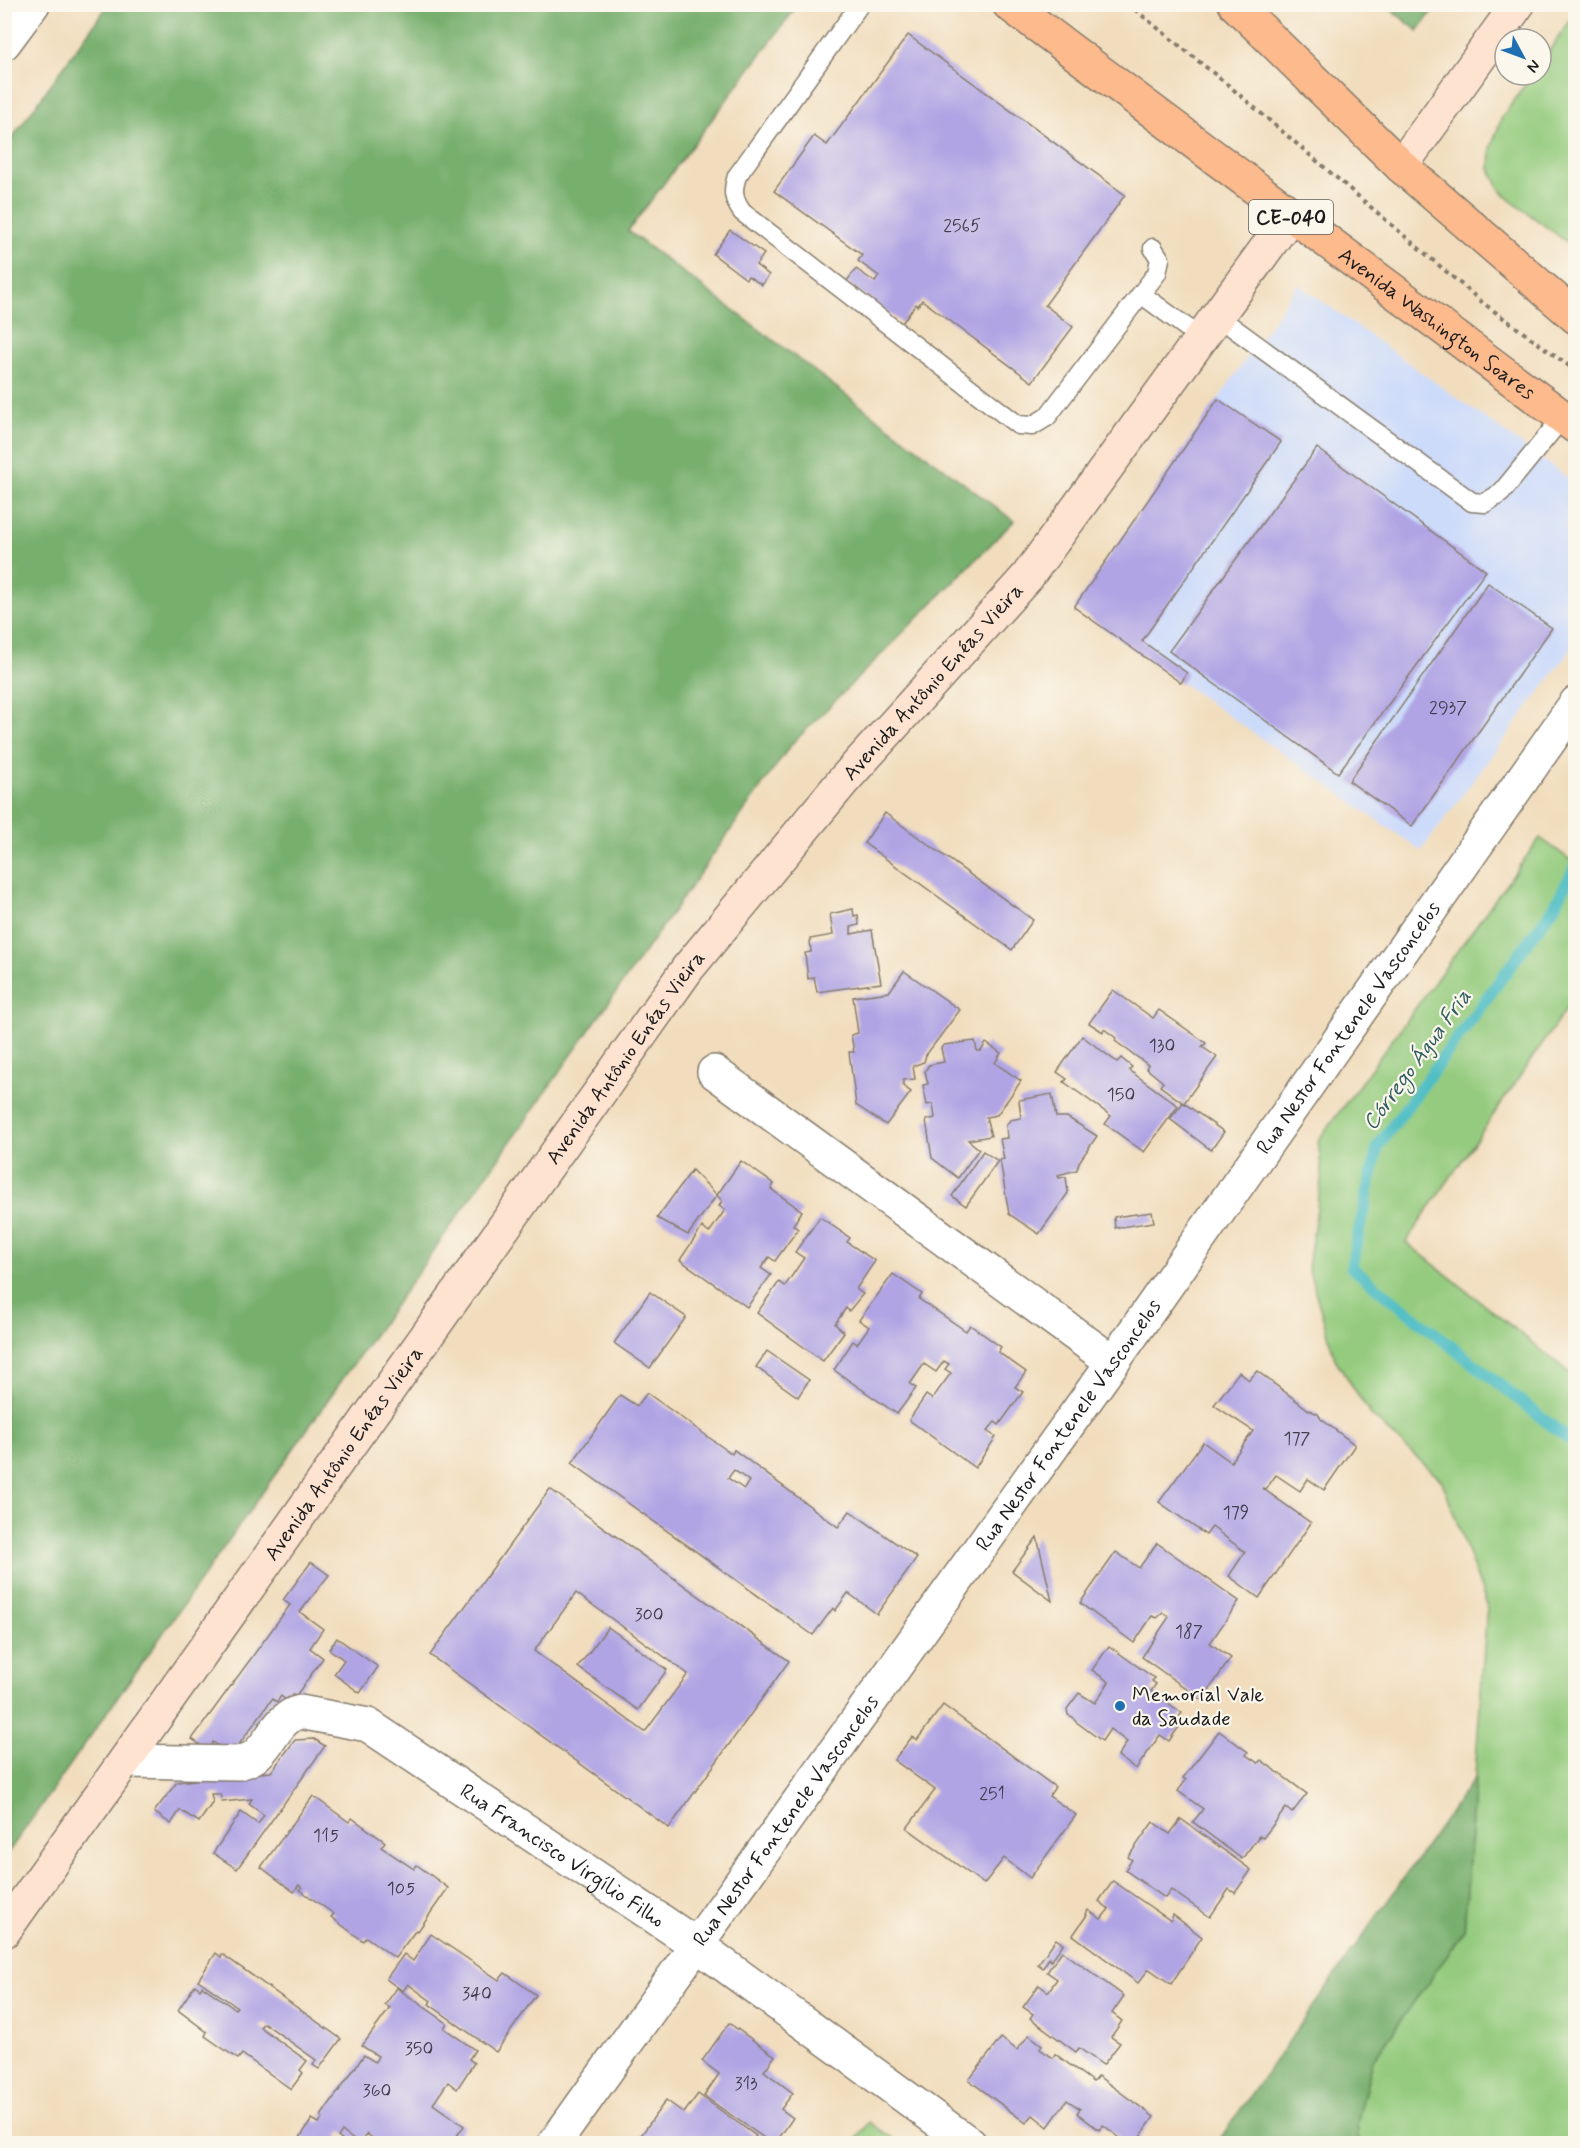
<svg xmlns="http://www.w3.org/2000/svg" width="1580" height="2148" viewBox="0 0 1580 2148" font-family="Mynerve,sans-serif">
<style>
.built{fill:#cddbfa}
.green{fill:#94cb7e;stroke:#58744d;stroke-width:1.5}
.forest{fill:#77af6d;stroke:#4a6644;stroke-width:1.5}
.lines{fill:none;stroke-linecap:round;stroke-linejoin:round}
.stream{stroke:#50bec5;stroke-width:12}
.building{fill:#b0a4e4;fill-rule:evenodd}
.lane-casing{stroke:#867c6c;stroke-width:21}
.street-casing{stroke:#867c6c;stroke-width:36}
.secondary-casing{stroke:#867c6c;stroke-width:36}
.highway-casing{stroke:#867c6c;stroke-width:36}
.path{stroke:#867c6c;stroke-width:4;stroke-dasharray:4.5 4.5;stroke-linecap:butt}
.lane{stroke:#fff;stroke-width:18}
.street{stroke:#fff;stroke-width:33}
.secondary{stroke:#fee3d1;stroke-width:33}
.highway{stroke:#fcba8d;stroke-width:33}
.poi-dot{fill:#1f6fb2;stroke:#fbf7ec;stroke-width:2}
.labels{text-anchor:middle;stroke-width:4.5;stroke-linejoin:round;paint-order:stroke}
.number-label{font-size:18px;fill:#413e4e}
.shield{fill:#fbf7ec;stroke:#5f5e5a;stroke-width:1.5}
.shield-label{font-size:20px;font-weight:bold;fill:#1c1c1c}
.street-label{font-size:21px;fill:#1c1c1c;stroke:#fbf7ec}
.poi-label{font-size:21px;fill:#1c1c1c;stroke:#fbf7ec;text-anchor:start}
.water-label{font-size:22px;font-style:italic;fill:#315d60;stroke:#fbf7ec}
</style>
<rect width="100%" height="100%" fill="#fbf7ec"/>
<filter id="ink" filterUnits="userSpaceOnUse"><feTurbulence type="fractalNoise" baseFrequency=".0167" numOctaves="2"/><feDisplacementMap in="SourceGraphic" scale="12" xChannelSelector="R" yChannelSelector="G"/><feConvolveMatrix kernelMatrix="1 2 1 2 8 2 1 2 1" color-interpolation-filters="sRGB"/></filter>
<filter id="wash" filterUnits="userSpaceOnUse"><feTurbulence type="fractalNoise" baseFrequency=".008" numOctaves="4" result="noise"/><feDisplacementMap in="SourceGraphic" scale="24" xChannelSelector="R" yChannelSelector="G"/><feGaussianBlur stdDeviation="1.35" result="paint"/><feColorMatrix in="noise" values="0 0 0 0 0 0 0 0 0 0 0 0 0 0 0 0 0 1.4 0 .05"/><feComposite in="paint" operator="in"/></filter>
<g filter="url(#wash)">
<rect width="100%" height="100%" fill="#f1ddbd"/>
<!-- built -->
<polygon class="built" points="1298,284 1575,483 1575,644 1421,851 1074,607"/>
<!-- green -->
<g class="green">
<polygon points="1575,14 1575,248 1510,200 1499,188 1490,169 1491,148 1502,117 1532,75 1541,75 1541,62"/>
<polygon points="1540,838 1575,863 1575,996 1406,1242 1575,1377 1575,2143 1359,2143 1357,2123 1373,2060 1464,1931 1487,1605 1442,1481 1371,1415 1335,1359 1308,1267 1322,1174 1318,1141"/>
<polygon points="869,2122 899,2143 854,2143"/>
</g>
<!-- forest -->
<g class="forest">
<polygon points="108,5 798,5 628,231 1014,521 790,746 5,1857 5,148"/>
<polygon points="1385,5 1437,5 1418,31"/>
<polygon points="1475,1777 1464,1931 1373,2060 1357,2123 1359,2143 1217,2143"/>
</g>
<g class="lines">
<!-- stream -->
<polyline class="stream" points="1576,866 1554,907 1378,1146 1351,1267 1576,1445"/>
</g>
<g id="blocks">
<!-- building -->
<g class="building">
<polygon points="908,35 1125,195 1045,305 1073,327 1032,382 922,300 918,306 916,304 902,323 846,282 856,269 875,282 879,276 858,261 862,255 774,191 814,136 827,145"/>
<polygon points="730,230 764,254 756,265 769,275 762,285 748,276 746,279 713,254"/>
<polygon points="1218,399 1281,442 1142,641 1187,673 1181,683 1074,607"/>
<polygon points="1317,448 1486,571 1338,773 1169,651"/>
<polygon points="1488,583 1552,628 1412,826 1349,781"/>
<polygon points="885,813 1033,920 1012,950 864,843"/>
<polygon points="853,909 854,916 858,915 859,925 851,927 851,934 872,930 881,983 817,992 814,977 808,979 805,953 811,952 810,939 833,935 830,914"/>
<polygon points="904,971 960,1010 926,1055 924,1062 913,1066 915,1079 903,1080 903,1086 911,1092 886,1125 856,1105 849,1052 854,1052 851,1035 858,1033 853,997 889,992"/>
<polygon points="1113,990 1153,1018 1159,1010 1206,1043 1202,1047 1217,1057 1184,1103 1224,1132 1211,1150 1170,1119 1183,1103 1160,1086 1163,1082 1146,1068 1148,1065 1115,1041 1116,1038 1104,1029 1103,1032 1089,1023"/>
<polygon points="1082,1036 1117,1062 1121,1058 1132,1067 1129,1070 1178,1106 1144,1152 1105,1124 1111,1116 1064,1082 1067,1079 1057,1072"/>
<polygon points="975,1041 977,1051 981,1051 986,1043 1001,1053 995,1063 1021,1081 997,1115 986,1117 991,1136 968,1140 979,1149 958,1178 932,1158 926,1120 935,1118 933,1104 927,1105 923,1085 928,1084 925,1071 929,1065 944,1062 941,1048 944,1045"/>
<polygon points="1052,1094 1056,1117 1067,1117 1097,1136 1079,1162 1077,1170 1058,1175 1059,1178 1066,1177 1068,1193 1039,1234 1009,1214 1000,1160 1004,1159 1000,1139 1007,1138 1006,1125 1010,1120 1021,1118 1019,1100"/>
<polygon points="983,1151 998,1161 966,1206 952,1196"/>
<polygon points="741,1161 774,1184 771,1189 802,1211 793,1225 798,1229 775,1261 769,1257 761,1268 771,1275 747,1307 680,1260 702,1227 709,1233 725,1210 719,1206 722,1201 717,1195"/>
<polygon points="692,1170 717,1195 688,1235 657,1218"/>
<polygon points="1152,1212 1154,1222 1115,1228 1114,1217"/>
<polygon points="820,1217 850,1238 847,1242 875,1261 856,1289 863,1294 849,1311 846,1308 835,1324 844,1332 823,1361 757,1313 779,1282 785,1286 804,1258 795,1252"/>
<polygon points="893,1274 922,1294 919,1299 966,1331 970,1325 1001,1347 998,1352 1026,1372 1015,1387 1023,1392 999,1425 995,1422 987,1431 996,1437 975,1468 909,1420 926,1395 932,1399 951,1373 945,1369 949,1364 944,1361 936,1372 924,1364 910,1384 916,1388 897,1414 834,1370 853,1341 857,1344 869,1327 859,1320"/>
<polygon points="650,1292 686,1317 650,1368 614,1343"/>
<polygon points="767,1351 809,1380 798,1397 756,1367"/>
<polygon points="1257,1371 1309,1410 1318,1414 1321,1419 1355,1445 1324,1490 1308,1479 1300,1491 1276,1475 1266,1489 1262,1488 1311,1523 1259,1598 1229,1576 1245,1552 1212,1527 1206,1535 1159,1502 1203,1442 1231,1462 1253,1431 1214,1405 1239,1372 1249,1380"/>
<path d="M 647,1393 L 732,1454 L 734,1450 L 838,1527 L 850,1511 L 917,1558 L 877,1614 L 848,1593 L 835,1611 L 833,1608 L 813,1635 L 572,1463 L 620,1395 L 637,1406 ZM 734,1470 L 749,1481 L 744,1489 L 728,1478 Z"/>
<path d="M 550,1489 L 789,1661 L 669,1828 L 430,1655 ZM 576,1593 L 688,1674 L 645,1732 L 534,1651 Z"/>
<polygon points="1037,1537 1052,1601 1012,1571"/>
<polygon points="1157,1543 1239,1601 1210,1643 1231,1658 1202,1700 1142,1657 1169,1617 1163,1613 1157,1618 1152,1616 1134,1643 1080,1603 1116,1552 1139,1568"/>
<polygon points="311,1562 329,1575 300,1612 323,1629 310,1648 323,1658 295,1697 293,1695 288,1702 281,1696 277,1702 272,1699 235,1750 225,1750 213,1742 208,1750 192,1739 290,1605 283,1600"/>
<polygon points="608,1627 667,1670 638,1710 578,1667"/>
<polygon points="337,1638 378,1667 360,1693 334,1674 344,1660 329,1649"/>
<polygon points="1109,1646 1154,1678 1152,1681 1156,1684 1151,1691 1182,1713 1177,1720 1181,1724 1169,1741 1160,1735 1136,1769 1118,1756 1127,1742 1110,1729 1102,1741 1075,1721 1073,1717 1068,1715 1067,1709 1079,1693 1095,1703 1109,1682 1092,1670"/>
<polygon points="943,1705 1055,1787 1049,1796 1076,1815 1030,1878 1004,1858 984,1884 907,1828 935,1790 894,1760 912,1737 917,1740"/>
<polygon points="1219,1731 1248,1752 1246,1755 1258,1763 1261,1760 1307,1794 1292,1813 1286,1808 1263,1838 1259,1836 1242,1859 1193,1822 1203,1809 1178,1791 1186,1780 1183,1778"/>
<polygon points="314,1739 325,1746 237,1869 213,1853 241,1812 258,1824 264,1815 249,1804 252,1799 222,1802 220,1794 211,1794 213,1802 199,1822 180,1810 171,1824 154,1812 177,1782 271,1772 295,1740"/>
<polygon points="313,1796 349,1822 352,1818 385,1842 381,1847 414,1869 417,1865 448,1888 418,1931 416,1930 395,1958 366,1937 363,1941 331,1917 334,1914 300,1890 302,1888 299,1885 294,1892 261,1867"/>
<polygon points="1181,1819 1251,1870 1235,1893 1229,1889 1210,1917 1171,1890 1165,1898 1125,1870 1132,1860 1128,1857 1153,1822 1170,1834"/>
<polygon points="1113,1881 1171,1921 1173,1915 1202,1937 1171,1984 1149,1969 1138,1983 1073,1935 1087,1915 1086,1914 1088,1910 1101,1919 1109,1909 1099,1901"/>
<polygon points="431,1934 499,1980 505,1973 536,1995 496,2052 429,2004 431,2001 408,1984 403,1991 386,1979 404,1954 413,1961"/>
<polygon points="1056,1939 1063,1944 1051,1961 1049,1958 1043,1968 1038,1964"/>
<polygon points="1062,1951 1124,1996 1112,2013 1122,2021 1111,2037 1120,2043 1103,2065 1079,2048 1076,2052 1030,2018 1033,2014 1023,2007 1039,1985 1048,1992 1057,1979 1047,1972"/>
<polygon points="216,1953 221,1957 222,1954 341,2039 319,2069 313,2065 316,2060 264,2023 260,2027 307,2061 300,2070 303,2073 291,2089 242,2054 238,2059 205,2036 207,2032 178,2010 195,1985 200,1989 202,1986 235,2009 237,2007 198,1980"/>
<polygon points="397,1988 447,2023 444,2028 475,2050 469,2059 474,2063 457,2089 448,2082 433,2104 464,2126 451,2144 380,2144 367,2134 359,2144 342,2131 338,2137 347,2144 296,2144 312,2119 319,2123 323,2118 321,2116 364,2055 375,2062 378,2056 362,2046 390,2008 385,2005"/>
<polygon points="729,2023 775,2056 764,2071 793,2093 781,2109 793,2118 775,2144 760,2144 764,2138 704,2096 719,2074 702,2061"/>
<polygon points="1029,2035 1042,2045 1040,2049 1053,2058 1055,2054 1093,2082 1098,2076 1154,2117 1135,2144 1128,2144 1103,2125 1099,2130 1077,2113 1080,2109 1067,2100 1048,2127 1033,2115 1026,2123 969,2080 1001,2038 1017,2050"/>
<polygon points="698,2094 756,2136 751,2142 754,2144 640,2144 637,2141 666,2100 684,2113"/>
</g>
</g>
</g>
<g filter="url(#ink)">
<use href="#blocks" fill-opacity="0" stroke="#867c6c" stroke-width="1.5"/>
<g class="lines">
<!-- lane casing -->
<g class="lane-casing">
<g id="lane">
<path d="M 860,4 L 737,176 C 732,191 733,199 742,212 L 1018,425 L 1032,426 L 1047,417 L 1157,273 L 1160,259 L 1153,248"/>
<polyline points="1141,294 1201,338"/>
<polyline points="1217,316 1472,502 1485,503 1501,493 1562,418"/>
</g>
</g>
<!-- street casing -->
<g class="street-casing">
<g id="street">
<polyline points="4,43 33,4"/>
<polyline points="714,1072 1113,1362"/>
<path id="s1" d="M 126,1761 L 238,1763 C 244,1761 251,1760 256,1755 C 272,1742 278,1717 300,1712 L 368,1725 L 697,1945 L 970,2144"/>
<path id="s2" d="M 554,2144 L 1113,1362 L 1576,703"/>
</g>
</g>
<!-- secondary casing -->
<g class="secondary-casing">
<g id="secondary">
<polyline points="1401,166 1518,4"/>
<path id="s3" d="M 4,1931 L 688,968 L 843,781 L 1027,577 L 1290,216"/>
</g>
</g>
<!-- highway casing -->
<g class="highway-casing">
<g id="highway">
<path id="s4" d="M 1009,4 L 1576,427"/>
<polyline points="1235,4 1401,166 1576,317"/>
</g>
</g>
<!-- path -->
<polyline class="path" points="1128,4 1228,85 1483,303 1576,371"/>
<!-- lane -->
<use href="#lane" class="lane"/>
<!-- street -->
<use href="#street" class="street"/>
<!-- secondary -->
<use href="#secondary" class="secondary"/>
<!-- highway -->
<use href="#highway" class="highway"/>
</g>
</g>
<!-- markers -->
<circle class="poi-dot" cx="1120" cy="1706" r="6"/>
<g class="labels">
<!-- number labels -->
<g class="number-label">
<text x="962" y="231">2565</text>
<text x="1448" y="713">2937</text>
<text x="1162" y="1051">130</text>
<text x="1121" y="1100">150</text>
<text x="1297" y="1444">177</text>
<text x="1236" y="1518">179</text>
<text x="649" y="1620">300</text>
<text x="1189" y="1637">187</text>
<text x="992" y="1799">251</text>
<text x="326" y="1841">115</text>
<text x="401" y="1894">105</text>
<text x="477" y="1999">340</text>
<text x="419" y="2054">350</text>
<text x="746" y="2089">313</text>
<text x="377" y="2096">360</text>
</g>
<!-- shield labels -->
<rect class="shield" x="1249" y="200" width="84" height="34" rx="4.5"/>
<g class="shield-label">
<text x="1291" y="224">CE-040</text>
</g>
<!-- street labels -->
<g class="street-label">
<text dy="7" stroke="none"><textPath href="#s4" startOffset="534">Avenida Washington Soares</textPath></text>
<text dy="7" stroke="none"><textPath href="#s3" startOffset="1558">Avenida Antônio Enéas Vieira</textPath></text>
<text dy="7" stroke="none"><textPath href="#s2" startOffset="1370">Rua Nestor Fontenele Vasconcelos</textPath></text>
<text dy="7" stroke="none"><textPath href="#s3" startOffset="1072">Avenida Antônio Enéas Vieira</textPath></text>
<text dy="7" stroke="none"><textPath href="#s2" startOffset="884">Rua Nestor Fontenele Vasconcelos</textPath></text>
<text dy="7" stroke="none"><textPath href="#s3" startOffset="586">Avenida Antônio Enéas Vieira</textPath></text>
<text dy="7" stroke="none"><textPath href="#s2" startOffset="398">Rua Nestor Fontenele Vasconcelos</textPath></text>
<text dy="7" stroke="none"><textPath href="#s1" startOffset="498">Rua Francisco Virgílio Filho</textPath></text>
</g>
<!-- poi labels -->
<g class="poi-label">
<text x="1132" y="1701">Memorial Vale<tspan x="1132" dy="24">da Saudade</tspan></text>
</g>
<!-- water labels -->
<g class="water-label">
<text transform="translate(1416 1059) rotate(-54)" y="8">Córrego Água Fria</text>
</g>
</g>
<!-- margin -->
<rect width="1580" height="2148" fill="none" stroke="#fbf7ec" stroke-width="24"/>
<!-- north arrow -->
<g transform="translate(1523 57) rotate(131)"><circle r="28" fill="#fbf7ec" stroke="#a29f99" stroke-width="1.5"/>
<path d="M0-4.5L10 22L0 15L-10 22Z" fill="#1f6fb2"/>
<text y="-9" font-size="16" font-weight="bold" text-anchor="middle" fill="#1c1c1c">N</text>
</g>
</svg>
